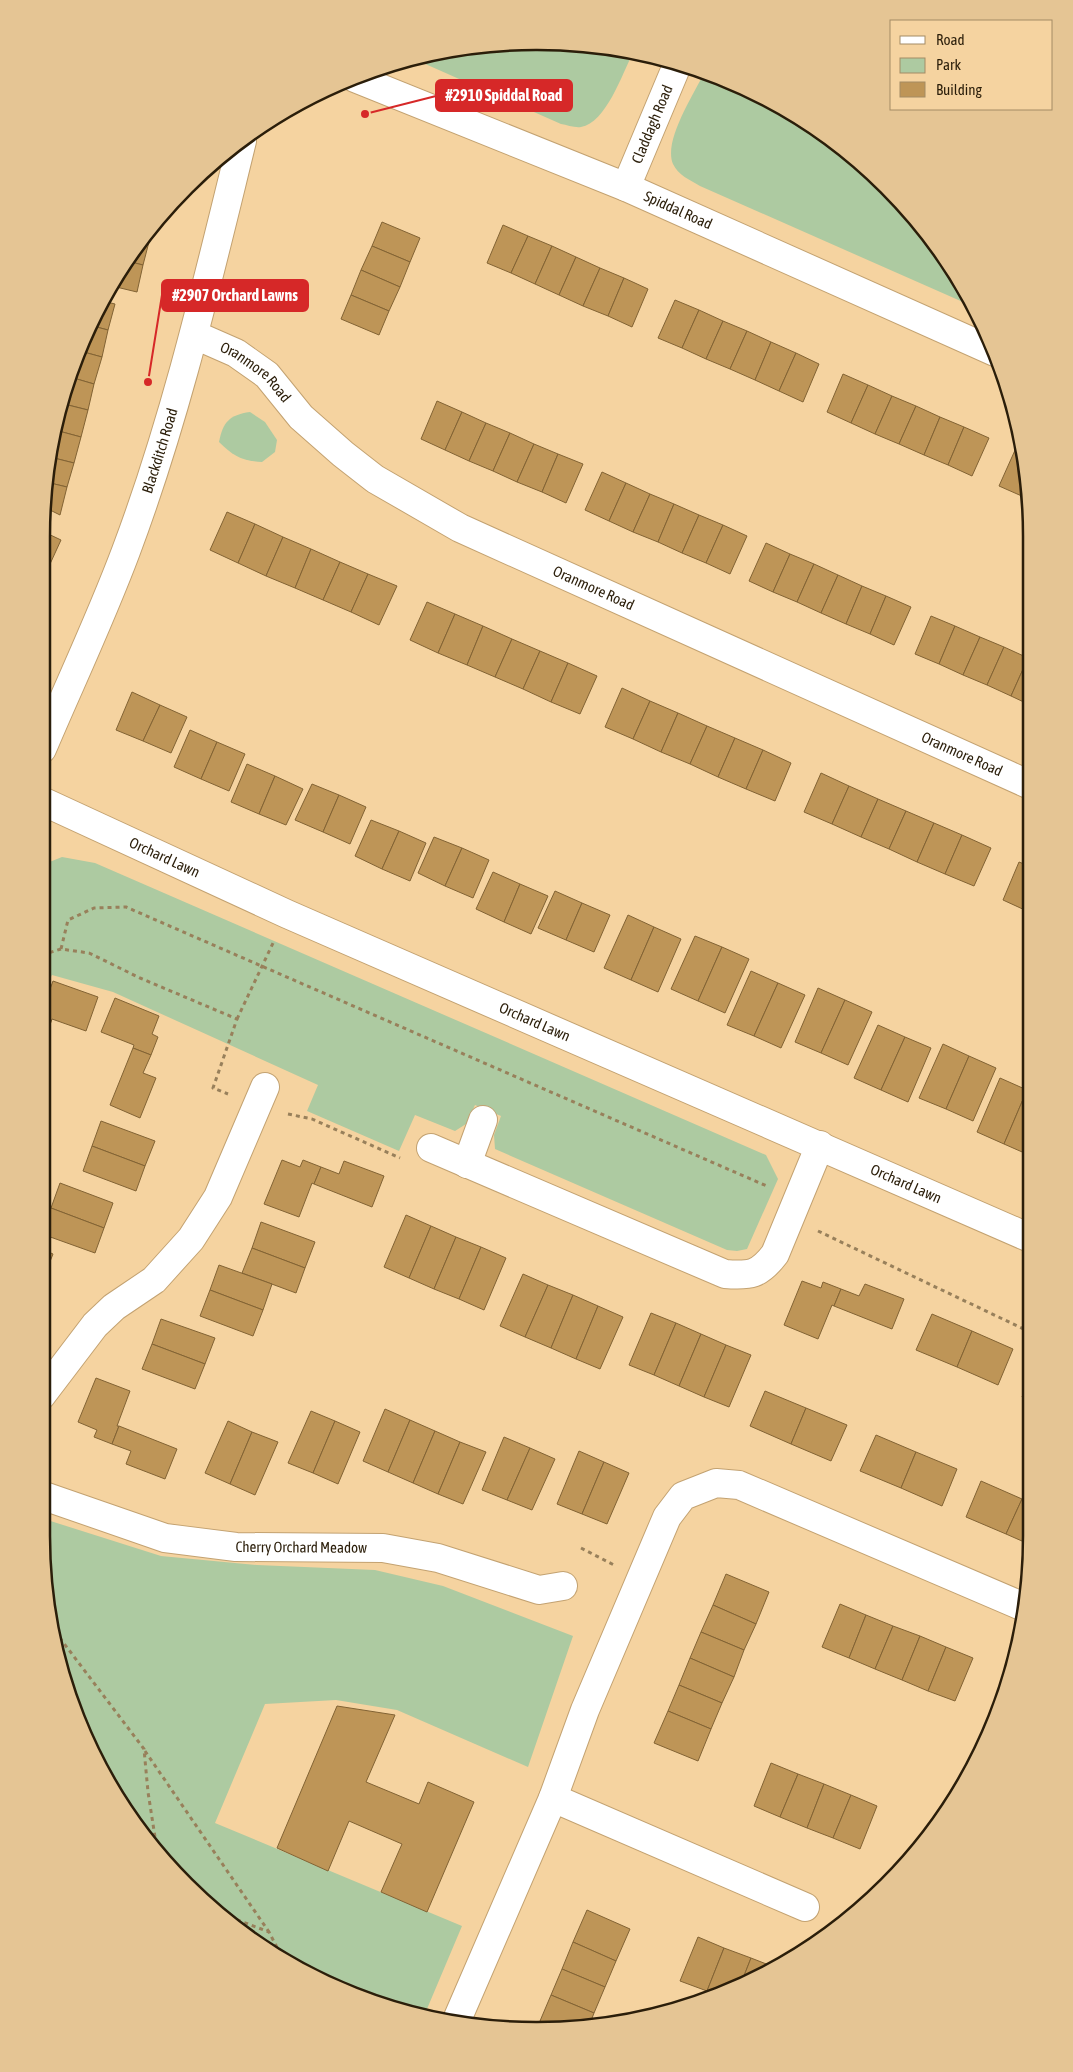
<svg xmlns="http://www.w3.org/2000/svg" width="1073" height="2072" viewBox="0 0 1073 2072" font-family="'Asap Condensed',sans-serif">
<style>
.green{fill:#adcaa1}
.building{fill:#be9557;stroke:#826334}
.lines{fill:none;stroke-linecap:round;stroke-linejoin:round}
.street-casing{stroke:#c3a271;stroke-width:30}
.path{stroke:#98805b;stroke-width:3;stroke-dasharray:4 4;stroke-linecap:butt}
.street{stroke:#fff;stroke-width:28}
.labels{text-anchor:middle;stroke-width:4.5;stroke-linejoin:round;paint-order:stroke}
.street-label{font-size:15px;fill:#2b1e0a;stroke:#f5d3a0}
.rim{fill:none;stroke:#2b1e0a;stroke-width:2.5}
.leader{fill:none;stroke:#d62828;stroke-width:2}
.callout-dot{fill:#d62828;stroke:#f5d3a0;stroke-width:2}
.callout{fill:#d62828;stroke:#d62828;stroke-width:2}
.callout-label{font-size:16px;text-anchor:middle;font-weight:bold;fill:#fff}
</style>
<rect width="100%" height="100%" fill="#f5d3a0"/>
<!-- green -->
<g class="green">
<path d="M 569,42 L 633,53 C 622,74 606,123 581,127 C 575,128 567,125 561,124 L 414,59 L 472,45 Z"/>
<path d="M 704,73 L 756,92 L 863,164 L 948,261 L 972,306 L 700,186 C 690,180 678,175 673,164 C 663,141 694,94 704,73 Z"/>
<path d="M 250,412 L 265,422 L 277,440 L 275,452 L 262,462 C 242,461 233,456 219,442 C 223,422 229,415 250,412 Z"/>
<polygon points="62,857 95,863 766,1155 778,1179 747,1249 737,1251 727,1250 495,1149 494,1135 501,1116 475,1105 466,1124 455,1131 415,1115 399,1151 307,1111 318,1085 113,992 52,975 42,993 42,865"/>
<polygon points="41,1518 161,1556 257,1565 375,1570 443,1586 573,1636 528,1767 397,1710 336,1700 265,1704 215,1823 462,1926 424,2016 409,2014 347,1993 262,1947 210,1908 144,1837 107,1783 68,1695 51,1632"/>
</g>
<!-- building -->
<g class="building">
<polygon points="382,222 420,238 410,262 372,246"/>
<polygon points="503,225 528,236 511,273 487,263"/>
<polygon points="528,236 552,246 535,284 511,273"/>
<polygon points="143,237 150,238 143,265 127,261"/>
<polygon points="372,246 410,262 400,287 361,270"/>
<polygon points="552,246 576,257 559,295 535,284"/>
<polygon points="576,257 600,268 583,306 559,295"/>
<polygon points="127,261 143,265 137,292 112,286"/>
<polygon points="600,268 624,278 608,316 583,306"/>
<polygon points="361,270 400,287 389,311 351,295"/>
<polygon points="624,278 648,289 632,327 608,316"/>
<polygon points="351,295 389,311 379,335 341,319"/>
<polygon points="675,300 699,310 682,348 658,338"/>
<polygon points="103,301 115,304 108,330 89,325"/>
<polygon points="699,310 723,321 706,359 682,348"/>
<polygon points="723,321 747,331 730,369 706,359"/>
<polygon points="89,325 108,330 102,357 80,351"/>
<polygon points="747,331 771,342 755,380 730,369"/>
<polygon points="771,342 796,353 779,391 755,380"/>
<polygon points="80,351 102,357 94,384 70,377"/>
<polygon points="796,353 819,364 803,402 779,391"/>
<polygon points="843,374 868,385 851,423 827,412"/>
<polygon points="70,377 94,384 88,410 60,403"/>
<polygon points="868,385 892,396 875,434 851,423"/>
<polygon points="892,396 916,406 899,444 875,434"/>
<polygon points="437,401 462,412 445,450 421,439"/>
<polygon points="60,403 88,410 81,437 55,430"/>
<polygon points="916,406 940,417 924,455 899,444"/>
<polygon points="462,412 486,423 469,461 445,450"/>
<polygon points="940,417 964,427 948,465 924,455"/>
<polygon points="486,423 510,433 493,471 469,461"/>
<polygon points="964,427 989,438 972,476 948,465"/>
<polygon points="55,430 81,437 74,463 50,457"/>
<polygon points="510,433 534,444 517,482 493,471"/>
<polygon points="534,444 558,454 542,492 517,482"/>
<polygon points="1016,448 1022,451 1027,472 1028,489 1024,497 999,486"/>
<polygon points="558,454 583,464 566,503 542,492"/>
<polygon points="50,457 74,463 67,487 46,482"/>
<polygon points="602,472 626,483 609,521 585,510"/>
<polygon points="46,482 67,487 60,515 42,506"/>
<polygon points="626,483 650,494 633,532 609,521"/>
<polygon points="650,494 674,504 658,542 633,532"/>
<polygon points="674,504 699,515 682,553 658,542"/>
<polygon points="227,512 255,524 238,563 210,550"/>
<polygon points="699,515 723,525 706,563 682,553"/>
<polygon points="255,524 283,537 266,576 238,563"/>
<polygon points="723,525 747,536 730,574 706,563"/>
<polygon points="42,531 61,540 50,564 42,561"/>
<polygon points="283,537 311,549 295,588 266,576"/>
<polygon points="766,543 790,554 773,592 749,581"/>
<polygon points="311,549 340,562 323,600 295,588"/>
<polygon points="790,554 814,564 797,602 773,592"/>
<polygon points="42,561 50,564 42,581"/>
<polygon points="340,562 368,574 351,612 323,600"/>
<polygon points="814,564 838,575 821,613 797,602"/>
<polygon points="368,574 397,586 379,625 351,612"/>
<polygon points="838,575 862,586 846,624 821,613"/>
<polygon points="862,586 886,596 870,634 846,624"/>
<polygon points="886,596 911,607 894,645 870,634"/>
<polygon points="427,602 455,614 438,653 410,640"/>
<polygon points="455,614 483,626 467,665 438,653"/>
<polygon points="931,616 955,626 939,664 915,654"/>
<polygon points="483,626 512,639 495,677 467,665"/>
<polygon points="955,626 980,637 963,675 939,664"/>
<polygon points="980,637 1004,647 987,685 963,675"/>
<polygon points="512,639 540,651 523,689 495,677"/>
<polygon points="1004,647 1028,658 1011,696 987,685"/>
<polygon points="540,651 568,663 551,702 523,689"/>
<polygon points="1028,658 1028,704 1011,696"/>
<polygon points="568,663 597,676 580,714 551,702"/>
<polygon points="622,688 650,701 633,739 605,727"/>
<polygon points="132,692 160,705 143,741 116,730"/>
<polygon points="650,701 678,713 661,752 633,739"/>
<polygon points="160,705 187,717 171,753 143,741"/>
<polygon points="678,713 707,726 690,764 661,752"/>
<polygon points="707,726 735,738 718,777 690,764"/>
<polygon points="190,730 217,742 201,779 174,767"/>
<polygon points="735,738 763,750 746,789 718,777"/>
<polygon points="217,742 245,754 229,791 201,779"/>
<polygon points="763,750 791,763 775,801 746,789"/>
<polygon points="247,764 275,776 259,814 231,802"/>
<polygon points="821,773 849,786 832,824 804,812"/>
<polygon points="275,776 303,789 286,825 259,814"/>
<polygon points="312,784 339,795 323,832 295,820"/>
<polygon points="849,786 878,799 861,837 832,824"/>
<polygon points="339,795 366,807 350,844 323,832"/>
<polygon points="878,799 906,811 889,849 861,837"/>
<polygon points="906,811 934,823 917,862 889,849"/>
<polygon points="371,820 399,831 382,869 355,856"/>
<polygon points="934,823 962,835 945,874 917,862"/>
<polygon points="399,831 426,843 410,881 382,869"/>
<polygon points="962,835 991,848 974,886 945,874"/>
<polygon points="434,837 462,848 445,886 418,873"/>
<polygon points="462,848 489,860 473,898 445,886"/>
<polygon points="1019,862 1029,866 1029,907 1027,911 1003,900"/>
<polygon points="493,872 520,884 504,922 476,909"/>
<polygon points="520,884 548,896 531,934 504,922"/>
<polygon points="555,891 582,903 566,940 538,928"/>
<polygon points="582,903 610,915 594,952 566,940"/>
<polygon points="628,915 654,927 631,980 604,968"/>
<polygon points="654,927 681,939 658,992 631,980"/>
<polygon points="695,936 722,947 698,1001 671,989"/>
<polygon points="722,947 749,959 725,1013 698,1001"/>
<polygon points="751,971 778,983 754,1036 727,1025"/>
<polygon points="53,981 98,997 86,1031 52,1019 51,1022 42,1018 42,998 46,1000"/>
<polygon points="778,983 805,995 781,1048 754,1036"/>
<polygon points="818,988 845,1000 821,1053 795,1042"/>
<polygon points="115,998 159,1016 152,1034 158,1037 151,1055 133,1048 134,1045 101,1032"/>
<polygon points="845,1000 872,1012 848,1065 821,1053"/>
<polygon points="42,1018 51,1022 42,1047"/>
<polygon points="878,1025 905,1037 881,1090 854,1078"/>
<polygon points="905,1037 931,1048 908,1102 881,1090"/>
<polygon points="943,1044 969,1056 946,1109 919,1098"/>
<polygon points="133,1048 151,1055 143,1073 156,1078 140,1118 110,1105"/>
<polygon points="969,1056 996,1068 973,1121 946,1109"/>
<polygon points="1000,1078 1027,1090 1004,1144 977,1132"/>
<polygon points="1027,1090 1029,1091 1029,1155 1004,1144"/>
<polygon points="101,1121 155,1141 145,1166 92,1146"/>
<polygon points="92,1146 145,1166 136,1191 83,1171"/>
<polygon points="282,1160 300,1167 303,1160 321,1167 314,1184 312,1183 299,1217 264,1204"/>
<polygon points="344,1161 384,1176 372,1207 314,1184 321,1167 339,1174"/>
<polygon points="60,1183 113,1203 104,1228 51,1208"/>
<polygon points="51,1208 104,1228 95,1253 42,1234"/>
<polygon points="406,1215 431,1226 409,1278 384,1267"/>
<polygon points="261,1222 315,1242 305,1268 252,1248"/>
<polygon points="431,1226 456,1237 434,1289 409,1278"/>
<polygon points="456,1237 481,1247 459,1299 434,1289"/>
<polygon points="481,1247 506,1258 484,1310 459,1299"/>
<polygon points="252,1248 305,1268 296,1293 242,1273"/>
<polygon points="42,1249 53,1254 43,1279 42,1279"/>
<polygon points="219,1265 272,1284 263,1310 210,1290"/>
<polygon points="523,1274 548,1285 525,1337 500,1326"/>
<polygon points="802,1281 821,1288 823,1282 841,1289 834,1306 832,1305 818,1339 784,1325"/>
<polygon points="865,1284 904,1299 892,1329 834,1306 841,1289 859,1296"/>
<polygon points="548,1285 573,1295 551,1348 525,1337"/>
<polygon points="210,1290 263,1310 253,1336 200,1316"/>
<polygon points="573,1295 598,1306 576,1359 551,1348"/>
<polygon points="598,1306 623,1317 600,1369 576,1359"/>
<polygon points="651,1313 676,1323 654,1375 629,1365"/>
<polygon points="932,1314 972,1331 957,1367 916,1350"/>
<polygon points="161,1319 215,1338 205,1364 152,1344"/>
<polygon points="676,1323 701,1334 679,1386 654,1375"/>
<polygon points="972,1331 1013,1349 998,1385 957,1367"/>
<polygon points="701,1334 726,1345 704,1397 679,1386"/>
<polygon points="152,1344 205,1364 195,1389 142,1369"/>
<polygon points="726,1345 751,1355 729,1407 704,1397"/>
<polygon points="1030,1376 1030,1400 1022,1397"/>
<polygon points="96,1378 130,1391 117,1426 119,1426 112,1444 94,1437 97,1430 78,1422"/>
<polygon points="765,1391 806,1408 791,1444 750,1426"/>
<polygon points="806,1408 847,1425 831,1461 791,1444"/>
<polygon points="385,1409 410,1420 388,1472 363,1461"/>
<polygon points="311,1411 335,1421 313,1473 288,1463"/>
<polygon points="410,1420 435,1431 413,1483 388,1472"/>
<polygon points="228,1421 252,1432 230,1484 205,1473"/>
<polygon points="335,1421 360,1432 338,1484 313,1473"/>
<polygon points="119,1426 177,1449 165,1479 126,1464 131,1451 112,1444"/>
<polygon points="435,1431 460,1442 438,1494 413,1483"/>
<polygon points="252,1432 278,1442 255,1495 230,1484"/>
<polygon points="876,1435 916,1452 901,1488 860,1471"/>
<polygon points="504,1437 530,1448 507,1500 482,1490"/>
<polygon points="460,1442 486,1452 463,1504 438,1494"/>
<polygon points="530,1448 555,1459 532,1510 507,1500"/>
<polygon points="579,1451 604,1462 582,1514 557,1504"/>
<polygon points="916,1452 957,1469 942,1506 901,1488"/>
<polygon points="604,1462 629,1473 607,1524 582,1514"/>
<polygon points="981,1481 1022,1499 1006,1534 966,1517"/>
<polygon points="1022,1499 1031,1502 1031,1545 1006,1534"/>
<polygon points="726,1574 769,1592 756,1624 713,1605"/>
<polygon points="840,1604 866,1615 849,1658 822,1647"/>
<polygon points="713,1605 756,1624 744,1650 701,1632"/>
<polygon points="866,1615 893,1626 875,1669 849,1658"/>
<polygon points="893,1626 920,1636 902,1680 875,1669"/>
<polygon points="701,1632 744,1650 734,1677 690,1658"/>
<polygon points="920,1636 946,1647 928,1691 902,1680"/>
<polygon points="946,1647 973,1658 955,1701 928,1691"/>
<polygon points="690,1658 734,1677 722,1703 679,1685"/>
<polygon points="679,1685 722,1703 711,1729 668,1711"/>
<polygon points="337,1706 395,1715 366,1782 419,1804 428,1782 474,1802 427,1912 381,1892 402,1844 349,1821 328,1871 277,1848"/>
<polygon points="668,1711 711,1729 698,1761 654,1743"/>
<polygon points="771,1763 798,1774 780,1817 754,1806"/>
<polygon points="798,1774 824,1784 807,1828 780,1817"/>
<polygon points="824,1784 851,1795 833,1838 807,1828"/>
<polygon points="851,1795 877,1806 860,1849 833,1838"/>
<polygon points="587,1910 630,1929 616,1961 573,1942"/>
<polygon points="698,1937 724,1948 707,1991 680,1981"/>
<polygon points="573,1942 616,1961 605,1987 562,1969"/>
<polygon points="724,1948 751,1958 740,1986 718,1996 707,1991"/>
<polygon points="751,1958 774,1967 740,1986"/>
<polygon points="562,1969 605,1987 594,2013 551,1995"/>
<polygon points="551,1995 594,2013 589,2026 560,2030 540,2021"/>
<polygon points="540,2021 560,2030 536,2030"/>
</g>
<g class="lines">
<!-- street casing -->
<g class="street-casing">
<g id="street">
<path id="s1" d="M 355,78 L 626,187 L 995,352"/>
<path id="s2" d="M 626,187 L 678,63"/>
<path id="s3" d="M 195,335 L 236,353 L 267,375 L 301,417 L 343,454 L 375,479 L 460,528 L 1028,784"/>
<path id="s4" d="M 42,749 C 70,683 101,618 126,551 C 176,418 208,279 242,141"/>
<path id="s5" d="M 42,801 L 287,914 L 1030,1238"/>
<path d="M 431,1148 L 725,1274 C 750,1276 759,1275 775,1254 L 820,1145"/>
<polyline points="467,1164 483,1120"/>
<polyline points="41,1396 95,1325 114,1307 154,1280 191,1239 218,1197 265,1087"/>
<path id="s6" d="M 41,1495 L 165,1538 L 236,1547 L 383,1548 L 438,1558 L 539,1590 L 563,1586"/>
<polyline points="553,1798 805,1907"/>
<polyline points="456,2022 553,1798 585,1710 667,1517 683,1496 716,1483 739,1485 1024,1607"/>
</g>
</g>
<!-- path -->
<g class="path">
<polyline points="61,949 68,920 94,908 126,907 769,1187"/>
<polyline points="42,955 61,949 89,953 140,978 237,1019 213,1088 228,1094"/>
<polyline points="237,1019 274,941"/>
<polyline points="288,1114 312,1119 400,1158"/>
<polyline points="818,1231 1030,1332"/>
<polyline points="581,1548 614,1565"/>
<polyline points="50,1625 144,1749 148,1792 155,1837 165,1860"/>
<polyline points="145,1751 269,1932"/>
<polyline points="202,1900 235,1919 269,1932 283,1959"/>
</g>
<!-- street -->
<use href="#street" class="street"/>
</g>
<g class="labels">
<!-- street labels -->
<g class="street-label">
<text dy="5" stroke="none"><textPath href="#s2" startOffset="68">Claddagh Road</textPath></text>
<text dy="5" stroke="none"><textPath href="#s1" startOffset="349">Spiddal Road</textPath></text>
<text dy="5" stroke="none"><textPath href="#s3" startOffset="72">Oranmore Road</textPath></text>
<text dy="5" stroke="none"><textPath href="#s4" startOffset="321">Blackditch Road</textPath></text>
<text dy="5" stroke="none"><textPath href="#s3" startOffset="478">Oranmore Road</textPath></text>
<text dy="5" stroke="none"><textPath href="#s3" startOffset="882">Oranmore Road</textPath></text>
<text dy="5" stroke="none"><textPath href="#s5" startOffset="135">Orchard Lawn</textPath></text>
<text dy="5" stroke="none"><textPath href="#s5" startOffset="540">Orchard Lawn</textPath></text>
<text dy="5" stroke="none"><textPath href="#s5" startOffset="945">Orchard Lawn</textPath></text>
<text dy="5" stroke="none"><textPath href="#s6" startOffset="268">Cherry Orchard Meadow</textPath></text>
</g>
</g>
<!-- crop -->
<path d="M0 0H1073V2072H0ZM536 50H537A486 486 0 0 1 1023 536V1536A486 486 0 0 1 537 2022H536A486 486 0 0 1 50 1536V536A486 486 0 0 1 536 50Z" fill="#e5c594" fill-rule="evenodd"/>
<path class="rim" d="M536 50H537A486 486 0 0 1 1023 536V1536A486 486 0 0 1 537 2022H536A486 486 0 0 1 50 1536V536A486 486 0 0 1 536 50Z"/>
<!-- callouts -->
<path class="leader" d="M365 114L436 96M148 382L162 295"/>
<g class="callout-dot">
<circle cx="365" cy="114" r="5"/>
<circle cx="148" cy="382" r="5"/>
</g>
<g class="callout">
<rect x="436" y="80" width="136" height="31" rx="5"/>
<rect x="162" y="280" width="146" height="31" rx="5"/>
</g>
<g class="callout-label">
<text x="504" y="101">#2910 Spiddal Road</text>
<text x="235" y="301">#2907 Orchard Lawns</text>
</g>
<!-- legend -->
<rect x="890" y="20" width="162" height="90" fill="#f5d3a0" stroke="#a48b64"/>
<rect x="900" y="36" width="25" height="8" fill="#ffffff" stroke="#a48b64"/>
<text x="936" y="45" font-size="15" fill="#2b1e0a">Road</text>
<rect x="900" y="58" width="25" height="15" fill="#adcaa1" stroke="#a48b64"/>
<text x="936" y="70" font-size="15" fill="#2b1e0a">Park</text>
<rect x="900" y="82" width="25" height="15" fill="#be9557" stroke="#a48b64"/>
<text x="936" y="95" font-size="15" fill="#2b1e0a">Building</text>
</svg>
